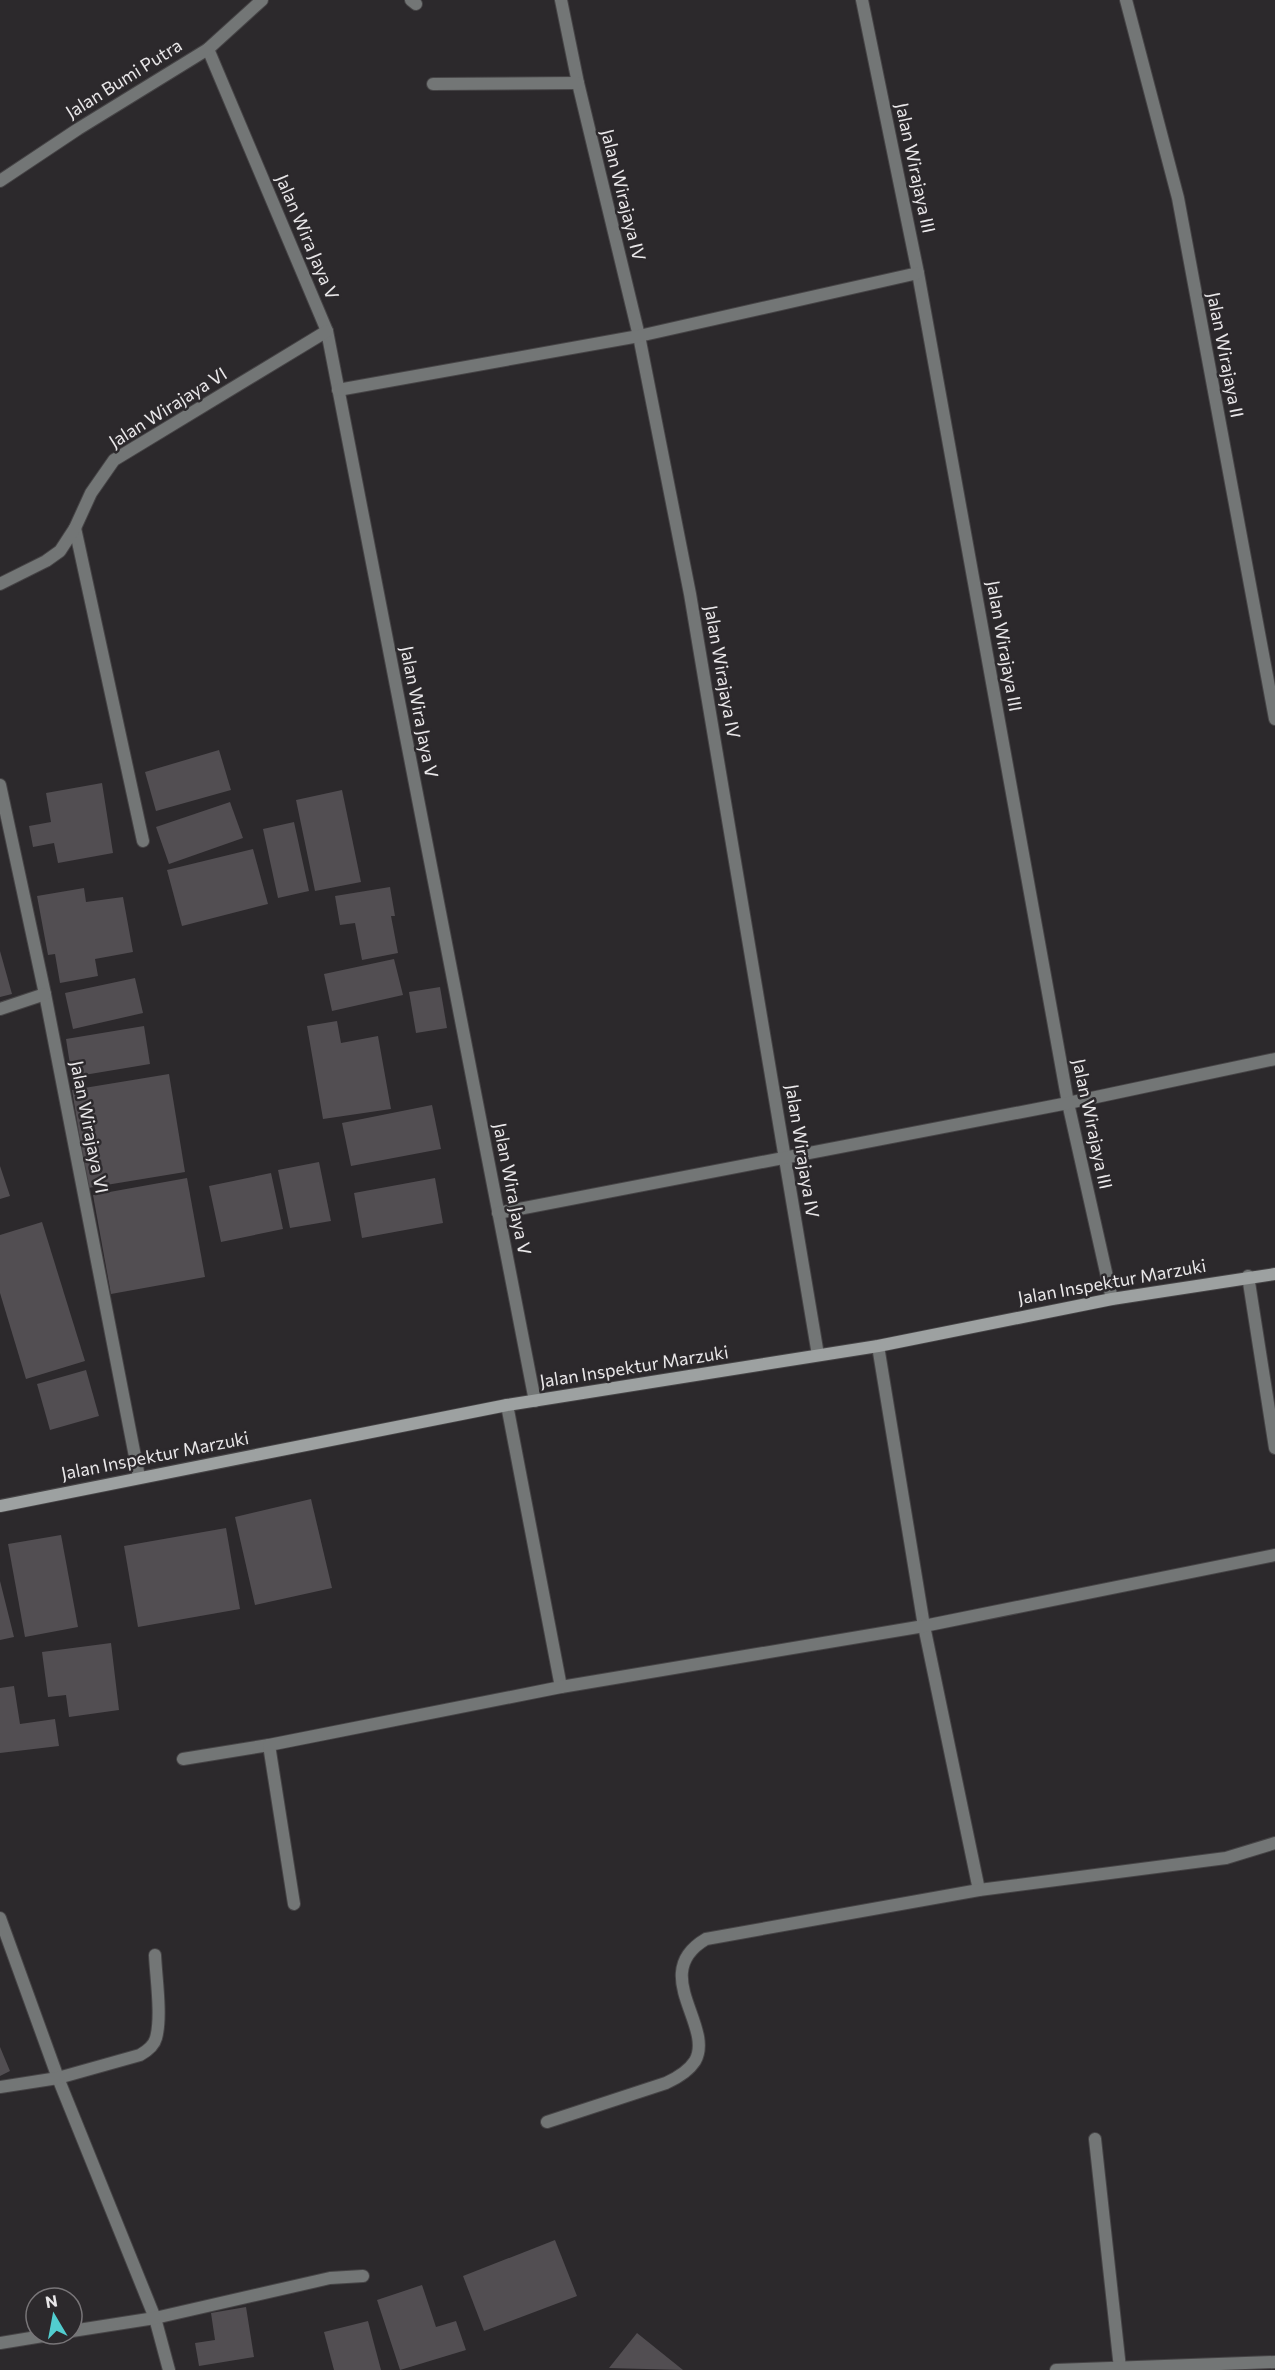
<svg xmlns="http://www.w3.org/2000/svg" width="1275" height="2370" viewBox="0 0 1275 2370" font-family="Commissioner,sans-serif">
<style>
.building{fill:#524e52}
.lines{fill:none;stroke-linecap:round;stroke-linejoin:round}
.street-casing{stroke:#464446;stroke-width:14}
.secondary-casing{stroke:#464446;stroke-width:14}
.street{stroke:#737676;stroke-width:12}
.secondary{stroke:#9da1a1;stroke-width:12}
.labels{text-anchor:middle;stroke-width:5;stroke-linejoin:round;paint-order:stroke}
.street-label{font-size:18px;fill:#e9e7e9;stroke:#2c292c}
</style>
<rect width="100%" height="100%" fill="#2c292c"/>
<!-- building -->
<g class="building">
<polygon points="219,750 231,790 156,811 145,772"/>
<polygon points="102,783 113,853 58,863 54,843 33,847 29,826 51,822 46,793"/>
<polygon points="342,790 361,882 315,891 296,800"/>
<polygon points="230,802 243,838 169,864 156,827"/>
<polygon points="294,822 309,891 278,898 263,829"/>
<polygon points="253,849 268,904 182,926 167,870"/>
<polygon points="390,887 395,916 391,916 398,953 362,960 355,923 340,925 335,896"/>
<polygon points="84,888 86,902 123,897 133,952 95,959 98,976 60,983 55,954 48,955 37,896"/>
<polygon points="0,951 12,994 0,997"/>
<polygon points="394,959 403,995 332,1011 324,974"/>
<polygon points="135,978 143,1013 73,1029 65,993"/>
<polygon points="440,987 447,1028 416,1033 409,992"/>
<polygon points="337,1021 341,1043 378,1036 391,1109 323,1119 307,1026"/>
<polygon points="144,1026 150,1064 72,1077 66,1039"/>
<polygon points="169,1074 185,1172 88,1188 72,1090"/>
<polygon points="432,1105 441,1149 351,1166 342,1123"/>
<polygon points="319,1162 331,1221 290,1228 278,1170"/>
<polygon points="0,1166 10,1196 0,1199"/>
<polygon points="271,1173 283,1229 221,1242 209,1186"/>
<polygon points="187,1178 205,1277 111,1294 93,1195"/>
<polygon points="435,1178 443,1223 362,1238 354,1193"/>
<polygon points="42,1222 85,1361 26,1379 0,1293 0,1235"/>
<polygon points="86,1370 99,1416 50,1430 37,1384"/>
<polygon points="311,1499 332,1588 255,1605 235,1517"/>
<polygon points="226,1528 240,1609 138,1627 124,1546"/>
<polygon points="61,1535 78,1627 25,1637 8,1544"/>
<polygon points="0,1581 14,1637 0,1640"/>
<polygon points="111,1643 119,1710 69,1717 66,1695 48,1697 42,1652"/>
<polygon points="14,1686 20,1724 55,1719 59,1746 0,1753 0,1688"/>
<polygon points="0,2047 10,2071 0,2076"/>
<polygon points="555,2240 577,2296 484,2331 463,2276"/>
<polygon points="422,2285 436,2327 456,2321 466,2350 400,2370 377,2300"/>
<polygon points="246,2307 254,2357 199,2366 195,2343 215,2340 211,2313"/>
<polygon points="368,2321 381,2370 334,2370 324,2332"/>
<polygon points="637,2333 683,2370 609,2368"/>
</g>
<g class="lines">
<!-- street casing -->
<g class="street-casing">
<g id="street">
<polyline points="411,0 416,4"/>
<polyline points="561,0 578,83 639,336 690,594 818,1355"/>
<polyline points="862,0 918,273 1068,1103 1112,1299"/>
<polyline points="1126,0 1178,198 1275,719"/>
<polyline points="208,49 327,331 535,1401"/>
<polyline points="433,84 578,83"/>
<polyline points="0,181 78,129 208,49 262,0"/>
<polyline points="338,390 639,336 918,273"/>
<polyline points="75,528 143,841"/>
<polyline points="0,584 46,561 60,551 75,528 91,493 114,460 327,331"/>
<polyline points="0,785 45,994 139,1477"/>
<polyline points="0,1009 45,994"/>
<polyline points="498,1213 1068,1103 1275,1059"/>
<polyline points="1248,1276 1275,1448"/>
<polyline points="878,1346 924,1626 979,1890"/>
<polyline points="507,1405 561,1687"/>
<polyline points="183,1759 269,1745"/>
<polyline points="294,1904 269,1745 561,1687 924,1626 1275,1555"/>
<polyline points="0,1918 58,2078 155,2318 169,2370"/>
<path d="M 0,2087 L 58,2078 L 140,2055 C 147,2051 154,2046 156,2038 C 162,2016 156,1978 155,1955"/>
<path d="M 547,2122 L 666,2083 C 677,2078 688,2072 695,2061 C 715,2026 648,1973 706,1939 L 979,1890 L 1226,1858 L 1275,1843"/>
<polyline points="1095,2139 1120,2368"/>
<polyline points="72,2331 155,2318 330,2278 363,2276"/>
<polyline points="0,2343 55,2334"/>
<polyline points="1056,2370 1275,2362"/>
</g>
</g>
<!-- secondary casing -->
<g class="secondary-casing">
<polyline id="secondary" points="0,1506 507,1405 878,1346 1112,1299 1275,1274"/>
</g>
<!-- street -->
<use href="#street" class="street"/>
<!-- secondary -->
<use href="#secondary" class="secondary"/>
</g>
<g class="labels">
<!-- street labels -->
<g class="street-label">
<text transform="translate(124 79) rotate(-32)" y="6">Jalan Bumi Putra</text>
<text transform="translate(915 168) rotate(78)" y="6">Jalan Wirajaya III</text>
<text transform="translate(623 195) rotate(76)" y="6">Jalan Wirajaya IV</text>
<text transform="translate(307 237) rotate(67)" y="6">Jalan Wira Jaya V</text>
<text transform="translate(1225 355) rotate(79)" y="6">Jalan Wirajaya II</text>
<text transform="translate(168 408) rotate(-32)" y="6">Jalan Wirajaya VI</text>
<text transform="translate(1004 646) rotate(80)" y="6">Jalan Wirajaya III</text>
<text transform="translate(722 672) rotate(80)" y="6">Jalan Wirajaya IV</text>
<text transform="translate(419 712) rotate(79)" y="6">Jalan Wira Jaya V</text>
<text transform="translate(1092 1124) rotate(78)" y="6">Jalan Wirajaya III</text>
<text transform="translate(89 1127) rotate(79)" y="6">Jalan Wirajaya VI</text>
<text transform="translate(802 1151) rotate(81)" y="6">Jalan Wirajaya IV</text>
<text transform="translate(512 1189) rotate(79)" y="6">Jalan Wira Jaya V</text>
<text transform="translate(1112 1282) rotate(-10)" y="6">Jalan Inspektur Marzuki</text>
<text transform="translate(634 1367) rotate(-9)" y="6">Jalan Inspektur Marzuki</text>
<text transform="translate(155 1456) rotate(-11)" y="6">Jalan Inspektur Marzuki</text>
</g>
</g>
<!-- north arrow -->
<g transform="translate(54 2316) rotate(350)"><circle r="28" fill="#2c292c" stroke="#787578" stroke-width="1.5"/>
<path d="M0-4.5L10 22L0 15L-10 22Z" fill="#52cdcf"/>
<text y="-9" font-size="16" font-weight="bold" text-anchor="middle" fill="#e9e7e9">N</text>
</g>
</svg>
